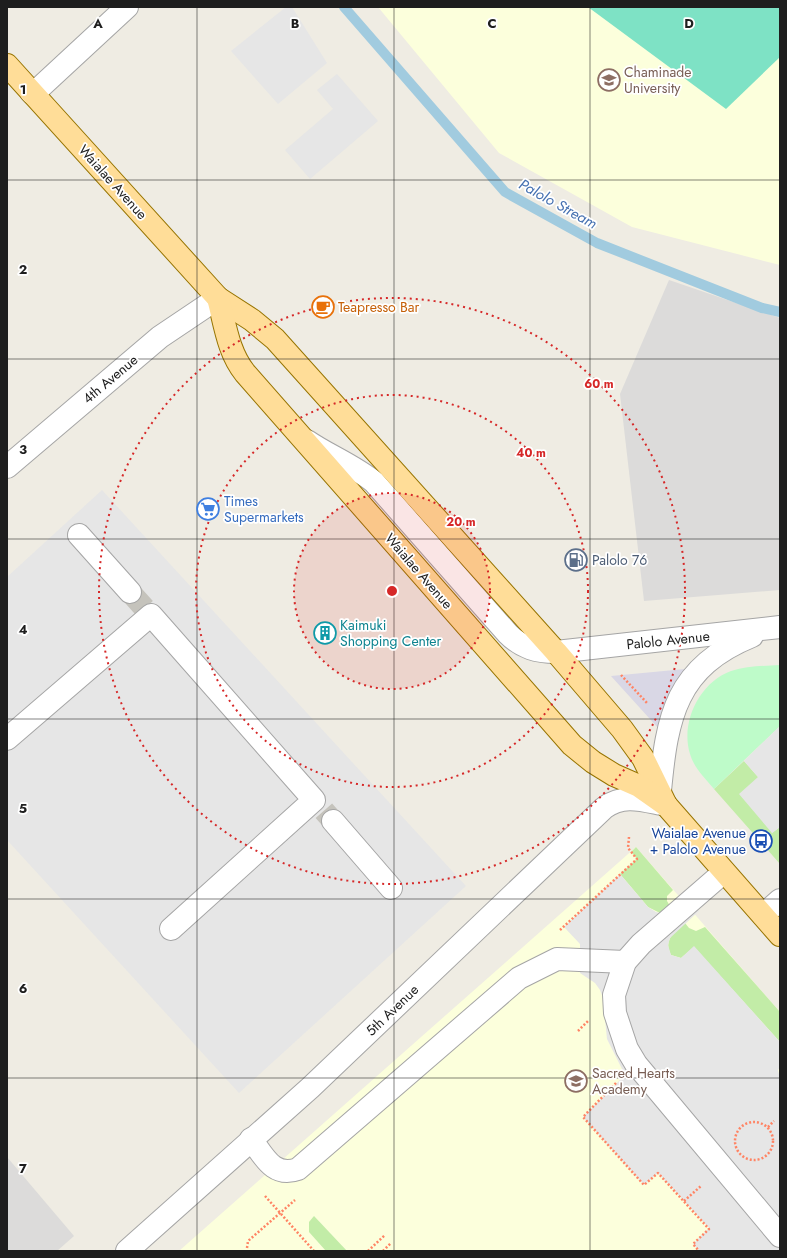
<svg xmlns="http://www.w3.org/2000/svg" width="787" height="1258" viewBox="0 0 787 1258" font-family="Jost,sans-serif">
<style>
.residential{fill:#dcdbda}
.education{fill:#fcffdc}
.grass{fill:#c2eca7}
.park{fill:#befbc9}
.pitch{fill:#7ee2c5}
.parking{fill:#e6e6e6}
.plaza{fill:#d9d7e5}
.lines{fill:none;stroke-linecap:round;stroke-linejoin:round}
.stream{stroke:#a1cbdf;stroke-width:10}
.minor-tunnel{stroke:#c5c3bc;stroke-width:22;stroke-dasharray:22 11;stroke-linecap:butt}
.minor-casing{stroke:#a5a5a5;stroke-width:24}
.major-casing{stroke:#977400;stroke-width:24}
.path{stroke:#ff8464;stroke-width:2.5;stroke-dasharray:2 2;stroke-linecap:butt}
.minor{stroke:#fff;stroke-width:22}
.major{stroke:#ffdd98;stroke-width:22}
.grid{fill:none;stroke:#1e1e1e;stroke-width:1;stroke-opacity:0.55}
.ring{fill:none;stroke:#d62828;stroke-width:2;stroke-dasharray:2 4}
.labels{text-anchor:middle;stroke-width:3.5;stroke-linejoin:round;paint-order:stroke}
.education-label{font-size:14px;fill:#785e54;stroke:#fff;text-anchor:start}
.street-label{font-size:14px;fill:#1e1e1e;stroke:#fff}
.food-label{font-size:14px;fill:#c56008;stroke:#fff;text-anchor:start}
.shop-label{font-size:14px;fill:#366cbe;stroke:#fff;text-anchor:start}
.service-label{font-size:14px;fill:#4e5e75;stroke:#fff;text-anchor:start}
.culture-label{font-size:14px;fill:#0d838f;stroke:#fff;text-anchor:start}
.transit-label{font-size:14px;fill:#164399;stroke:#fff;text-anchor:end}
.water-label{font-size:15px;font-style:italic;fill:#4671b1;stroke:#fff}
.grid-label{font-size:13px;text-anchor:middle;font-weight:bold;fill:#1e1e1e;stroke:#fff;stroke-width:3.5;stroke-linejoin:round;paint-order:stroke}
.centre{fill:#d62828;stroke:#fff;stroke-width:2}
.ring-label{font-size:12px;text-anchor:middle;font-weight:bold;fill:#d62828;stroke:#fff;stroke-width:3.5;stroke-linejoin:round;paint-order:stroke}
</style>
<rect width="100%" height="100%" fill="#efece3"/>
<!-- residential -->
<g class="residential">
<polygon points="669,280 780,318 780,590 644,601 620,394"/>
<polygon points="7,1157 74,1236 57,1251 7,1251"/>
</g>
<!-- education -->
<g class="education">
<polygon points="378,7 780,7 780,265 632,227 499,153"/>
<polygon points="636,847 780,1012 780,1251 179,1251"/>
</g>
<!-- grass -->
<g class="grass">
<polygon points="744,761 758,777 772,833 780,827 780,864 714,789"/>
<polygon points="636,847 673,890 667,896 667,901 670,906 660,913 648,907 620,874 637,859 631,852"/>
<path d="M 685,923 L 689,928 L 696,931 L 705,927 L 780,1012 L 780,1042 L 694,947 L 681,958 L 671,955 C 663,940 674,932 685,923 Z"/>
<polygon points="314,1216 347,1251 326,1251 309,1232 309,1222"/>
</g>
<!-- park -->
<path class="park" d="M 780,665 L 780,726 L 714,789 C 705,778 694,768 690,754 C 680,722 700,682 731,671 C 747,666 764,666 780,665 Z"/>
<!-- pitch -->
<polygon class="pitch" points="588,7 780,7 780,57 726,109"/>
<!-- parking -->
<g class="parking">
<polygon points="286,7 292,7 327,63 278,104 231,51"/>
<polygon points="337,74 378,121 310,179 285,150 333,109 317,90"/>
<polygon points="102,490 466,886 239,1093 7,840 7,577"/>
<polygon points="780,726 780,827 772,833 739,794 758,777 744,761"/>
<polygon points="620,874 648,907 656,912 660,913 691,901 699,911 670,938 668,945 671,955 681,958 694,946 780,1042 780,1067 778,1070 780,1078 780,1251 699,1251 693,1244 709,1228 658,1173 644,1185 583,1117 625,1075 607,1039 603,998 600,990 595,983 580,973 580,944 564,927"/>
</g>
<!-- plaza -->
<polygon class="plaza" points="685,669 668,695 659,729 611,676"/>
<g class="lines">
<!-- stream -->
<polyline class="stream" points="344,7 505,192 597,243 762,308 780,312"/>
<!-- minor-tunnel -->
<g class="minor-tunnel">
<polyline points="130,592 164,630"/>
<polyline points="302,786 333,821"/>
</g>
<!-- minor casing -->
<g class="minor-casing">
<g id="minor">
<polyline points="31,92 33,94 127,7"/>
<path d="M 307,441 C 329,456 353,465 374,482 L 508,634 C 522,648 537,652 556,652 L 780,627"/>
<polyline points="7,467 160,337 218,298"/>
<polyline points="79,535 130,592"/>
<polyline points="7,739 151,615 314,800 171,929"/>
<path d="M 660,791 C 667,716 676,667 752,636"/>
<polyline points="333,821 391,888"/>
<polyline points="724,872 641,944 625,962 614,995 615,1013 627,1049 636,1064 780,1236"/>
<polyline points="763,915 780,900"/>
<path d="M 251,1139 C 264,1156 273,1178 298,1169 L 519,978 L 557,959 L 625,962"/>
<path d="M 127,1251 L 310,1088 L 604,808 C 624,793 644,801 666,805"/>
</g>
</g>
<!-- major casing -->
<g class="major-casing">
<g id="major">
<polyline points="7,65 218,298 252,320 275,339 556,652 622,729 643,758 666,805"/>
<path d="M 218,298 C 225,324 228,352 245,373 L 572,745 L 593,762 L 614,775 L 639,786 L 666,805 L 780,935"/>
</g>
</g>
<!-- path -->
<g class="path">
<polyline points="621,675 647,703"/>
<polyline points="560,930 637,859 628,848 629,837"/>
<polyline points="578,1031 588,1021"/>
<polyline points="616,1083 583,1117 644,1185 658,1173 709,1229 693,1244 699,1251"/>
<circle cx="754" cy="1141" r="19"/>
<polyline points="768,1127 774,1121"/>
<polyline points="265,1196 314,1251"/>
<polyline points="684,1201 701,1186"/>
<polyline points="247,1248 248,1241 295,1200"/>
<polyline points="368,1251 385,1235"/>
<polyline points="383,1251 391,1243"/>
</g>
<!-- minor -->
<use href="#minor" class="minor"/>
<!-- major -->
<use href="#major" class="major"/>
</g>
<!-- grid -->
<path class="grid" d="M 197,7 L 197,1251M 394,7 L 394,1251M 590,7 L 590,1251M 7,180 L 780,180M 7,359 L 780,359M 7,539 L 780,539M 7,719 L 780,719M 7,899 L 780,899M 7,1078 L 780,1078"/>
<!-- distance rings -->
<circle cx="392" cy="591" r="98" fill="#d62828" fill-opacity=".12"/>
<g class="ring">
<circle cx="392" cy="591" r="98"/>
<circle cx="392" cy="591" r="196"/>
<circle cx="392" cy="591" r="293"/>
</g>
<!-- icons -->
<defs>
<g id="university-ring" transform="scale(1.15)"><circle r="9.5" fill="#fff" stroke="#8d6e63" stroke-width="1.5"/><path d="M0-5L7-2L0 1L-7-2ZM-4 1L0 2.5L4 1V4Q0 6-4 4Z" fill="#8d6e63"/></g>
<g id="cafe-ring" transform="scale(1.15)"><circle r="9.5" fill="#fff" stroke="#e8710a" stroke-width="1.5"/><path d="M-5.5-4.5H6V0H3Q3 3.5 0 3.5H-2.5Q-5.5 3.5-5.5 0ZM3-3.2v2h1.7v-2ZM-6 4.5H4V6H-6Z" fill="#e8710a"/></g>
<g id="supermarket-ring" transform="scale(1.15)"><circle r="9.5" fill="#fff" stroke="#3f7fe0" stroke-width="1.5"/><path d="M-6-5.5h2.5l.6 2H6L4.5 2H-2.5L-4.4-4H-6ZM-1.5 3.2a1.3 1.3 0 1 0 .1 0ZM3 3.2a1.3 1.3 0 1 0 .1 0Z" fill="#3f7fe0"/></g>
<g id="fuel-ring" transform="scale(1.15)"><circle r="9.5" fill="#fff" stroke="#5c6f8a" stroke-width="1.5"/><path d="M-5.5-6h7V0h2V4h1.3V-2.5L3-4.5l.8-.8L6-3V5H2.5V1h-1V6h-7ZM-4.2-4.7v3.2H.2V-4.7Z" fill="#5c6f8a"/></g>
<g id="building-ring" transform="scale(1.15)"><circle r="9.5" fill="#fff" stroke="#0f9aa8" stroke-width="1.5"/><path d="M-4-6H4V6H1V3H-1V6H-4ZM-2.5-4.3h1.7v1.8h-1.7ZM.8-4.3h1.7v1.8H.8ZM-2.5-1h1.7V.8h-1.7ZM.8-1h1.7V.8H.8Z" fill="#0f9aa8"/></g>
<g id="bus-ring" transform="scale(1.15)"><circle r="9.5" fill="#fff" stroke="#1a4fb4" stroke-width="1.5"/><path d="M-5-6H5V4H4V6H2V4H-2V6H-4V4H-5ZM-3.5-4V0h7V-4ZM-3.5 1.2v1.5H-2V1.2ZM2 1.2v1.5H3.5V1.2Z" fill="#1a4fb4"/></g>
<g id="school-ring" transform="scale(1.15)"><circle r="9.5" fill="#fff" stroke="#8d6e63" stroke-width="1.5"/><path d="M0-5L7-2L0 1L-7-2ZM-4 1L0 2.5L4 1V4Q0 6-4 4Z" fill="#8d6e63"/></g>
</defs>
<g fill-rule="evenodd">
<use href="#university-ring" x="609" y="80"/>
<use href="#cafe-ring" x="323" y="307"/>
<use href="#supermarket-ring" x="208" y="509"/>
<use href="#fuel-ring" x="576" y="560"/>
<use href="#building-ring" x="325" y="633"/>
<use href="#bus-ring" x="761" y="841"/>
<use href="#school-ring" x="576" y="1081"/>
</g>
<g class="labels">
<!-- education labels -->
<g class="education-label">
<text x="624" y="77">Chaminade<tspan x="624" dy="16">University</tspan></text>
<text x="592" y="1078">Sacred Hearts<tspan x="592" dy="16">Academy</tspan></text>
</g>
<!-- street labels -->
<g class="street-label">
<text transform="translate(113 182) rotate(48)" y="5">Waialae Avenue</text>
<text transform="translate(110 379) rotate(-40)" y="5">4th Avenue</text>
<text transform="translate(419 571) rotate(49)" y="5">Waialae Avenue</text>
<text transform="translate(668 640) rotate(-6)" y="5">Palolo Avenue</text>
<text transform="translate(392 1010) rotate(-44)" y="5">5th Avenue</text>
</g>
<!-- food labels -->
<g class="food-label">
<text x="338" y="312">Teapresso Bar</text>
</g>
<!-- shop labels -->
<g class="shop-label">
<text x="224" y="506">Times<tspan x="224" dy="16">Supermarkets</tspan></text>
</g>
<!-- service labels -->
<g class="service-label">
<text x="592" y="565">Palolo 76</text>
</g>
<!-- culture labels -->
<g class="culture-label">
<text x="340" y="630">Kaimuki<tspan x="340" dy="16">Shopping Center</tspan></text>
</g>
<!-- transit labels -->
<g class="transit-label">
<text x="746" y="838">Waialae Avenue<tspan x="746" dy="16">+ Palolo Avenue</tspan></text>
</g>
<!-- water labels -->
<g class="water-label">
<text transform="translate(558 204) rotate(29)" y="5">Palolo Stream</text>
</g>
</g>
<g class="grid-label">
<text x="98" y="28">A</text>
<text x="295" y="28">B</text>
<text x="492" y="28">C</text>
<text x="689" y="28">D</text>
<text x="23" y="94">1</text>
<text x="23" y="274">2</text>
<text x="23" y="454">3</text>
<text x="23" y="634">4</text>
<text x="23" y="813">5</text>
<text x="23" y="993">6</text>
<text x="23" y="1173">7</text>
</g>
<circle cx="392" cy="591" r="6" class="centre"/>
<g class="ring-label">
<text x="599" y="388">60 m</text>
<text x="531" y="457">40 m</text>
<text x="461" y="526">20 m</text>
</g>
<!-- border -->
<rect width="787" height="1258" fill="none" stroke="#1e1e1e" stroke-width="16"/>
</svg>
